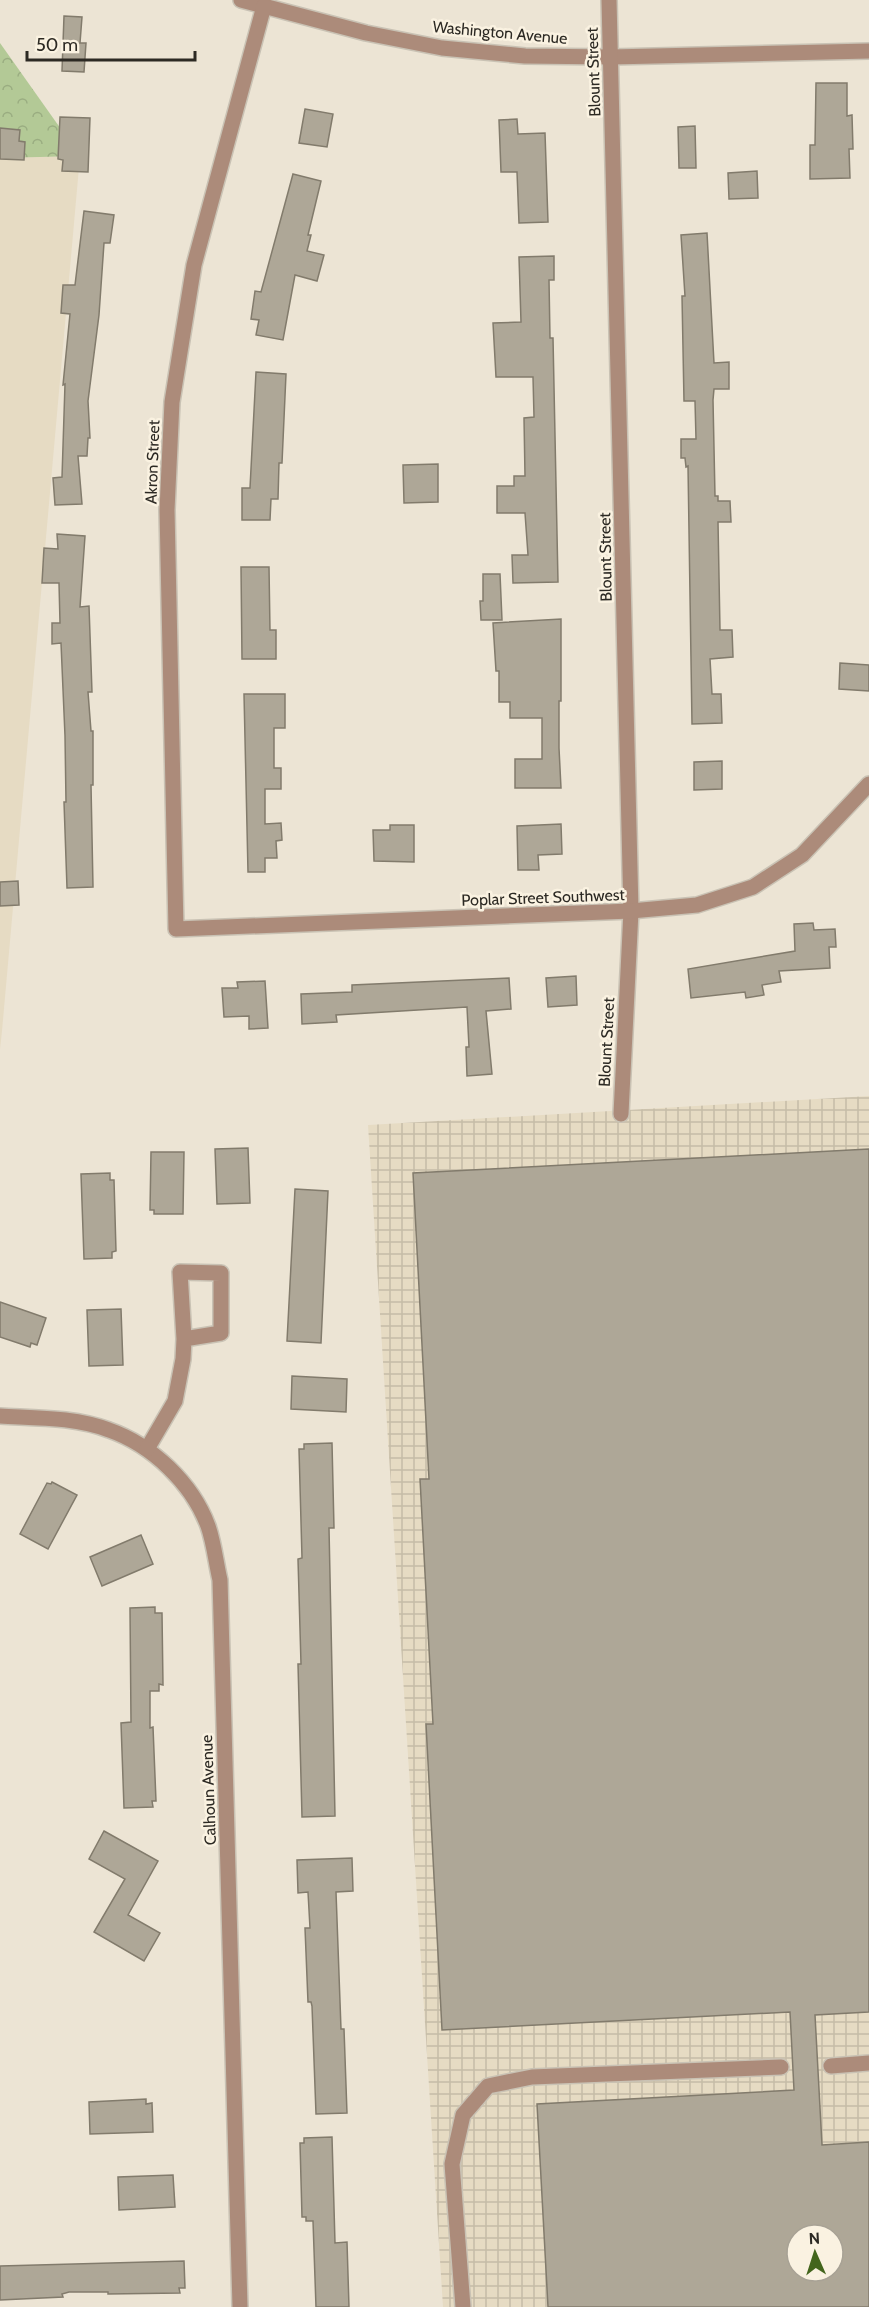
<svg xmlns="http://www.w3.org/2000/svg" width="869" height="2307" viewBox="0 0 869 2307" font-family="Cabin,sans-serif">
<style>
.built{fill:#e6dbc3}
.industrial{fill:url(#industrial-grid);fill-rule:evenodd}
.forest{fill:url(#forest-crowns)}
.building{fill:#aea797;stroke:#827b6c;stroke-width:1.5;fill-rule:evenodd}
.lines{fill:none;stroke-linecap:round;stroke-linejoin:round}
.minor-casing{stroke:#c9c2b4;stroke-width:18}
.minor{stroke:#ac8b7a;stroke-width:15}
.labels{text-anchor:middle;stroke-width:5;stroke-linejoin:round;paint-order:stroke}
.street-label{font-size:16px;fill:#2c2923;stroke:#faf2e1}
</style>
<defs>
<pattern id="industrial-grid" width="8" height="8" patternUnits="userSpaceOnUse" patternTransform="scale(1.5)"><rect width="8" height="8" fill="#e6dbc3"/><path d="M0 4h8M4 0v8" fill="none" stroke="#c5bca7"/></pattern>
<pattern id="forest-crowns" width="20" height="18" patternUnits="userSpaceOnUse" patternTransform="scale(1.5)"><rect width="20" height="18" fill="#b3c996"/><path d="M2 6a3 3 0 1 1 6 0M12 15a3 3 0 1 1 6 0" fill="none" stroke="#9aad81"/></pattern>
</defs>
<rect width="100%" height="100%" fill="#ece4d4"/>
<!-- built -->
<polygon class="built" points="80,156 2,1031 0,1049 0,158"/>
<!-- industrial -->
<path class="industrial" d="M 869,1096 L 869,2307 L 443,2307 L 368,1125 ZM 797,2235 L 833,2235 L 833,2271 L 797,2271 Z"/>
<!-- forest -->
<polygon class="forest" points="0,43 80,156 0,158"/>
<!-- building -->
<g class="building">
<polygon points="64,16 82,17 80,43 86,43 84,72 62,71"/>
<polygon points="816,83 847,83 847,116 852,115 853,149 849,149 850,178 810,179 810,145 815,145"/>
<polygon points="305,109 333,114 327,147 299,143"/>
<polygon points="60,117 90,118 88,172 62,171 63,160 58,159"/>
<polygon points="517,119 518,134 545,133 548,222 519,223 517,172 501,172 499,120"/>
<polygon points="695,126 696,168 679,168 678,127"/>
<polygon points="0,128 20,130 19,141 25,142 24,160 0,159"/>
<polygon points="757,171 758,198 729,199 728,173"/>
<polygon points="293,174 321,181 308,235 311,235 307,251 324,255 317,281 295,275 283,340 256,335 259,320 251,319 255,291 261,292"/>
<polygon points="84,211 114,215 110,243 104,243 99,315 88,401 90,438 88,438 87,456 78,456 82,504 55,505 53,478 62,477 65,384 63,385 70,314 61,313 63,285 75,285"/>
<polygon points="707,233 714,363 729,362 729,389 714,389 713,400 715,496 718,496 718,501 730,501 731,522 718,522 720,630 732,630 733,657 710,659 712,694 721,694 722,723 692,724 688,466 686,467 685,458 681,458 681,439 696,439 695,401 684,401 682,296 685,296 681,235"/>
<polygon points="554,256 554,280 549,280 550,338 553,338 558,582 513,583 512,555 528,555 525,513 497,513 497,486 514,486 514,476 525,476 524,418 534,417 533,377 496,377 493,323 521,322 519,257"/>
<polygon points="256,372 286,374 282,463 279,463 278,499 271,499 270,520 242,520 242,488 250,488"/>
<polygon points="438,464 438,502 404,503 403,465"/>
<polygon points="57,534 85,536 80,607 89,606 92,692 88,692 91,731 93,731 93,785 91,785 93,887 67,888 64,802 66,802 65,736 61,643 52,644 52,623 60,623 59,583 42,583 44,548 58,549"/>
<polygon points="241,567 269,567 270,630 276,630 276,659 242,659"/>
<polygon points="483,574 500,574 502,620 481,620 480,601 483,601"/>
<polygon points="561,619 561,701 559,701 559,748 561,788 515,788 515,759 542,759 542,718 510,718 510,702 499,702 499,671 496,671 493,623"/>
<polygon points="840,663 869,665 869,691 839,689"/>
<polygon points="244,694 285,694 285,728 274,728 274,768 281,768 281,789 265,789 265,824 281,823 282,840 276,841 277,858 265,858 265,872 248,872"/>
<polygon points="722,761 722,789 694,790 694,762"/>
<polygon points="561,824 562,854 538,855 539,870 518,870 517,826"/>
<polygon points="390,825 414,825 414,862 374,861 373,830 390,830"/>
<polygon points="18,881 19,905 0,906 0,882"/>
<polygon points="813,923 814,930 835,929 836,947 829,947 830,968 779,971 781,982 762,985 764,995 746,998 745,992 691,998 688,969 795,951 794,924"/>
<polygon points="576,976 577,1005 548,1007 546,978"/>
<polygon points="509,978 511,1009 486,1011 492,1074 467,1076 466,1047 469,1047 467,1007 336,1015 337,1022 302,1024 301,994 352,992 352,985"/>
<polygon points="265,981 268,1028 249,1029 249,1016 224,1017 222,988 238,988 237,982"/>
<polygon points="248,1148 250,1203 217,1204 215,1149"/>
<path d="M 869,1149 L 869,2012 L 815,2015 L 822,2145 L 869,2142 L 869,2307 L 548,2307 L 537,2104 L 794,2090 L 790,2012 L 442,2030 L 426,1724 L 433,1724 L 420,1479 L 429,1479 L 413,1173 ZM 797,2235 L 833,2235 L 833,2271 L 797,2271 Z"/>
<polygon points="151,1152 184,1152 183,1214 154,1214 154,1210 150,1210"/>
<polygon points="110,1173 110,1180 114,1180 116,1251 112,1252 112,1258 84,1259 81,1174"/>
<polygon points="295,1189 328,1191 321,1343 287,1341"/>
<polygon points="0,1302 46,1318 37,1345 31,1343 30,1347 0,1337"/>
<polygon points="121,1309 123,1365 89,1366 87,1310"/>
<polygon points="292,1376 347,1379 346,1412 291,1409"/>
<polygon points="332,1443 334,1528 329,1528 335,1816 302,1817 298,1664 301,1664 298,1559 302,1558 299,1449 304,1449 304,1444"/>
<polygon points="52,1482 77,1495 48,1549 20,1534 47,1483 51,1484"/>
<polygon points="141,1535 153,1564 102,1586 90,1557"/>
<polygon points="155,1607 155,1613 162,1613 163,1685 159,1684 159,1691 150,1691 150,1728 153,1727 156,1801 152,1801 153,1807 124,1808 121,1723 131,1722 130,1608"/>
<polygon points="104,1831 158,1861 128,1915 160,1933 144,1961 94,1932 125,1879 89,1859"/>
<polygon points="352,1858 353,1891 336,1892 341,2029 344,2029 347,2113 316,2114 312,2006 311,2002 308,2002 305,1928 310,1928 308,1892 298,1893 297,1860"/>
<polygon points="146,2099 146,2104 152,2103 153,2132 90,2134 89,2102"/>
<polygon points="332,2137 335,2243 347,2242 349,2307 316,2307 313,2221 306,2221 306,2217 302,2217 300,2143 304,2143 304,2138"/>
<polygon points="173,2175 175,2207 119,2210 118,2177"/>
<polygon points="184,2261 185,2288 179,2288 180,2293 108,2294 108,2292 69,2292 62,2294 63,2297 0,2300 0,2266"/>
</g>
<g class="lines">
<!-- minor casing -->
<g class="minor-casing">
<g id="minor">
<polyline points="241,0 366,33 442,48 525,56 611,57 869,51"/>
<polyline points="609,0 631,911 621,1114"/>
<polyline points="264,6 194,265 172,402 167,510 176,929 631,911 697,905 753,887 802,855 869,784"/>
<path d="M 0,1416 C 36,1418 75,1417 109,1430 C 152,1445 192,1483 208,1526 C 214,1543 216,1563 220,1580 L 240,2307"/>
<polyline points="147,1449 175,1401 183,1359 184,1339 221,1333 221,1273 180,1272 184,1339"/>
<polyline points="831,2066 869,2063"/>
<polyline points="463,2307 452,2164 463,2115 488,2086 532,2077 781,2067"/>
</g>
</g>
<!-- minor -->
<use href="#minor" class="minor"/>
</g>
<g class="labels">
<!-- street labels -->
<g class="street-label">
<text transform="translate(500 32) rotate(5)" y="6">Washington Avenue</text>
<text transform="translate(593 72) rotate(-92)" y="6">Blount Street</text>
<text transform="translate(152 462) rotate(-88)" y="6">Akron Street</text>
<text transform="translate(605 557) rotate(-91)" y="6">Blount Street</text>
<text transform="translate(543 897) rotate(-2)" y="6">Poplar Street Southwest</text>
<text transform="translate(606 1042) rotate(-87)" y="6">Blount Street</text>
<text transform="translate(208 1790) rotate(-92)" y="6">Calhoun Avenue</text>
</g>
</g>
<!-- north arrow -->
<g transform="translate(815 2253) rotate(357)"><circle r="28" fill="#faf2e1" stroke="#a8a295" stroke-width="1.5"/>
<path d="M0-4.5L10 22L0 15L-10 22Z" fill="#43651c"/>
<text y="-9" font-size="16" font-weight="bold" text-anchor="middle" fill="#2c2923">N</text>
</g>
<!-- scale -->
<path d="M27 51v9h168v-9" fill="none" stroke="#2c2923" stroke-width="3"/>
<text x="36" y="51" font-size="18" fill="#2c2923" stroke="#faf2e1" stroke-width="4.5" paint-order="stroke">50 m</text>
</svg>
